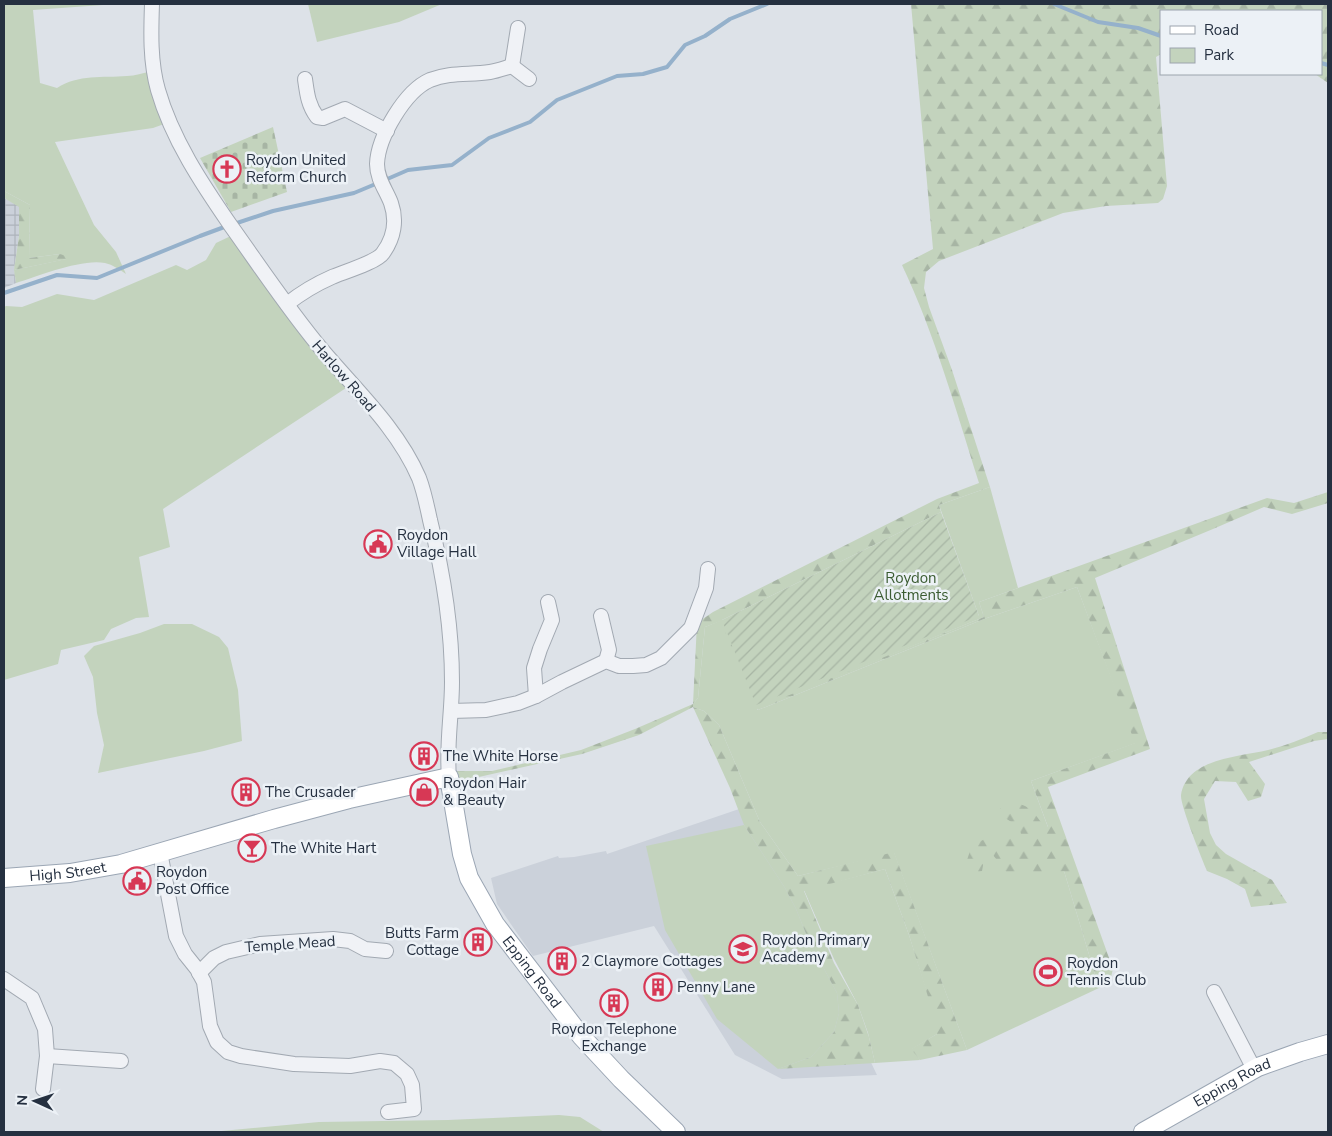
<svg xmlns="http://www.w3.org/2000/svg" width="1332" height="1136" viewBox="0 0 1332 1136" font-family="'Nunito Sans',sans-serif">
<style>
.built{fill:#cbd1da}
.industrial{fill:url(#industrial-grid)}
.green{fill:#c3d3bd}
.forest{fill:url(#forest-firs)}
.cemetery{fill:url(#cemetery-stones)}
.garden{fill:url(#garden-furrows)}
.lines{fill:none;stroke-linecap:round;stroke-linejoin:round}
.stream{stroke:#95b1cb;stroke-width:4}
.minor-casing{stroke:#a2a9b2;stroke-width:16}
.major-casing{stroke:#9ba6b4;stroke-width:20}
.minor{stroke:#f0f2f6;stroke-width:14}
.major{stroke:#fff;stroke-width:18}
.labels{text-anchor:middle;stroke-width:5;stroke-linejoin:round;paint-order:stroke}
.poi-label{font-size:15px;fill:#253040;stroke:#ecf1f6;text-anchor:start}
.street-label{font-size:15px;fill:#253040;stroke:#ecf1f6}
.park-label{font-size:15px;fill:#3b5c32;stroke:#ecf1f6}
</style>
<defs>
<pattern id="industrial-grid" width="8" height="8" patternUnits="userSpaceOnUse" patternTransform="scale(1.25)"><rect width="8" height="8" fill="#cbd1da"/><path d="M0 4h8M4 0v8" fill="none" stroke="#aeb4bc"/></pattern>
<pattern id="forest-firs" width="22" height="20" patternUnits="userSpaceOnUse" patternTransform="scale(1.25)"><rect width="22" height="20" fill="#c3d3bd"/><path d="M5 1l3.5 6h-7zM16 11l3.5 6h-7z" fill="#a7b5a4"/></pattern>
<pattern id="cemetery-stones" width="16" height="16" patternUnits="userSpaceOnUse" patternTransform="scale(1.25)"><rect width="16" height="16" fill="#c3d3bd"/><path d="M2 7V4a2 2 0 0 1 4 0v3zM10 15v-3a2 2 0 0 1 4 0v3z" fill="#a7b5a4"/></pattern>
<pattern id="garden-furrows" width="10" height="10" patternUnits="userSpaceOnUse" patternTransform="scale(1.25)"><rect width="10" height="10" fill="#c3d3bd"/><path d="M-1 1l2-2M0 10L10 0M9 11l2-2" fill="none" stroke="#a7b5a4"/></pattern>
</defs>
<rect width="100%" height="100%" fill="#dde2e8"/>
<!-- built -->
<polygon class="built" points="745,807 786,886 877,1075 782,1079 735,1055 654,926 533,956 497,904 491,878 558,856 559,858 574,857 606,851 607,854"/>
<!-- industrial -->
<polygon class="industrial" points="4,198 19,206 19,236 14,270 16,283 4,288"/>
<!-- green -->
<g class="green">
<path d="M 4,4 L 117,4 L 33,10 L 40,83 L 57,88 C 79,74 102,78 127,76 C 135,76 143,73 151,71 L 167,123 L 153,128 L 55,142 L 94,225 L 116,252 L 126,274 C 119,269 113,265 105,263 C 83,258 38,276 16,283 L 14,270 L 66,259 L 60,254 L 29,258 L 30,205 L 4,191 Z"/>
<polygon points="308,4 442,4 399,22 317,42"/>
<polygon points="235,234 305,334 346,388 163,509 170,547 139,557 149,617 136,618 111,629 104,640 61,650 58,664 4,680 4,307 6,306 22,307 57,294 94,300 176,265 187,270 206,260 216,243"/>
<polygon points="990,487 1018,588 979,602 984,617 757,709 758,710 984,619 1077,587 1136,743 1031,781 1064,871 1099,988 967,1050 894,853 798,876 760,822 719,725 704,711 693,707 693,704 698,698 705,627 722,620 979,616 939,505"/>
<polygon points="164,624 192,624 219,637 228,648 238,690 242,741 204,751 98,773 104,745 97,713 93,677 84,656 94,646 140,633"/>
<polygon points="744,825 785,888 796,909 809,941 837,993 839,1013 834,1032 811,1057 778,1069 717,1019 665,930 646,846"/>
<polygon points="885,869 909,935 938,1026 937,1034 912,1049 920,1060 875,1063 868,1033 858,1005 834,959 804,890"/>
<polygon points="559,1115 580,1117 604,1132 211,1132 319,1122 448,1120"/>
</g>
<!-- forest -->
<g class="forest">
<path d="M 911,4 L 1328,4 L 1328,83 L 1315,74 L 1321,74 L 1321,11 L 1161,11 L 1161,54 L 1156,57 L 1167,186 L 1163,199 L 1158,203 L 1106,206 L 1063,213 L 939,261 L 926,272 L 924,288 L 929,307 L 952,370 L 990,487 L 939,505 L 941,512 L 722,620 L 737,658 L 735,658 L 721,621 L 705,627 L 698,698 L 693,704 L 693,707 L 704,711 L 719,725 L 760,822 L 798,876 L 894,852 L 967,1050 L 920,1060 L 911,1049 L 937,1034 L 937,1026 L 909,935 L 885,869 L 804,891 L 834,963 L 858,1005 L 869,1037 L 875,1063 L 778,1069 L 811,1057 L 834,1032 L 839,1013 L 837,993 L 809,941 L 796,909 L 785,888 L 744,825 L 730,788 L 693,707 L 639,735 L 582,754 L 452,783 L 452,771 L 492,771 L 581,750 L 635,729 L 693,704 L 697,623 L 713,612 L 937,499 L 979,483 C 956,410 935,335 902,265 L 933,249 Z"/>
<polygon points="4,191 30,205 29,258 60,254 72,258 14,270 19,236 19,207 4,198"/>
<path d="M 1328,492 L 1328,503 L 1292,514 L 1264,507 L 1213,529 L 1095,578 L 1150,749 L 1048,787 L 1113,969 L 1110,981 L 1099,988 L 1064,871 L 1033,879 L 1024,874 L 1010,877 L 993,855 L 984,860 L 982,871 L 973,874 L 967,860 L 972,845 L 985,839 L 999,841 L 1021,834 L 1019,827 L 1002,816 L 998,810 C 1010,802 1024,801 1034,813 C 1039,819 1041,824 1048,827 L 1031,781 L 1135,743 L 1077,587 L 984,619 L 758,710 L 757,708 L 984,617 L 979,602 L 1267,498 L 1294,503 Z"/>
<path d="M 1318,732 L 1328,732 L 1328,739 L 1314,741 L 1249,762 L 1265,784 L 1261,797 L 1248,801 L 1236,782 L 1215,781 L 1204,799 L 1210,833 L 1216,845 L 1226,854 L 1272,880 L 1287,903 L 1251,907 L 1245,889 L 1227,879 L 1207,871 C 1202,859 1180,805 1181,795 C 1187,758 1239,757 1268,750 C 1285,746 1302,739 1318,732 Z"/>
</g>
<!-- cemetery -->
<polygon class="cemetery" points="273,127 287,192 231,212 200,158"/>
<!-- garden -->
<polygon class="garden" points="941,512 979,616 756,705 722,620"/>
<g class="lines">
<!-- stream -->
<g class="stream">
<polyline points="1054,4 1098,22 1138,28 1161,36"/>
<polyline points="1321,63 1328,65"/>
<polyline points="385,180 408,170 452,165 489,138 530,122 557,100 617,76 643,74 667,67 685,45 705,36 730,19 767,4"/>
<polyline points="234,224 273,211 354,193 378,183"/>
<polyline points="4,293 57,275 97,278 200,236 227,226"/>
</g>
<!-- minor casing -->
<g class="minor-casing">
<g id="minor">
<path d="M 152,4 C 151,32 150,62 158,90 C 172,139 202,184 231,226 C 261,268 290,312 323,351 C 357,391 398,429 419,478 C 424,491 427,506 430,520 C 443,572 452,628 452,682 C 452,714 446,745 449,777"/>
<polyline points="512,66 518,28"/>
<polyline points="512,66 529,79"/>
<path d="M 305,79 C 307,93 308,105 317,117 L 323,118 L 345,109 L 387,131"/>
<path d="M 287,304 C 301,293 316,284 332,277 C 344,272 377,262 383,253 C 394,238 397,220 391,203 C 386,190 377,179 377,164 C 378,137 405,91 430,80 C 450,72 469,75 490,72 C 497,71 505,68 512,66"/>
<polyline points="601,616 609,650 606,661"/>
<polyline points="536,696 534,668 540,649 552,620 548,602"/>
<polyline points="451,711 486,710 518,703 536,696 562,682 606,661 619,666 633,666 646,665 661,658 691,628 706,588 708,569"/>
<polyline points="160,852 176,936 185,954 197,969 204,982 210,1026 217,1042 228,1052 241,1056 294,1064 350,1066 380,1061 394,1063 407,1074 412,1085 414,1109 388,1112"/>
<polyline points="199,973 214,958 226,952 260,944 333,939 350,941 365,949 386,951"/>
<polyline points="4,979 32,998 45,1029 47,1056 43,1089"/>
<polyline points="1214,992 1254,1069"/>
<polyline points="47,1056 121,1061"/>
</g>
</g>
<!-- major casing -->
<g class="major-casing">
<g id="major">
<path id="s1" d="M 4,878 L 70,873 L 121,864 L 274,819 L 349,799 L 449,777 L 462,854 L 469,878 L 495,924 L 581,1036 L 621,1079 L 676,1132"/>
<path id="s2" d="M 1143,1132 L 1258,1067 L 1300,1052 L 1328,1044"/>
</g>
</g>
<!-- minor -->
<use href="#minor" class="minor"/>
<!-- major -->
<use href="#major" class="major"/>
</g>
<!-- icons -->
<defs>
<g id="church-ring" transform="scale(1.4375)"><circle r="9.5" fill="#ecf1f6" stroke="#d73855" stroke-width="1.5"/><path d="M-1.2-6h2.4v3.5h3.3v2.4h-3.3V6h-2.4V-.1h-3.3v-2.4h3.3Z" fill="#d73855"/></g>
<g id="civic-ring" transform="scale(1.4375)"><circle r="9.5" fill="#ecf1f6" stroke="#d73855" stroke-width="1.5"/><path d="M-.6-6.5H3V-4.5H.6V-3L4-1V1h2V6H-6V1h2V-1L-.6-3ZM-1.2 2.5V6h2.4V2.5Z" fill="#d73855"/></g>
<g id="building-ring" transform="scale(1.4375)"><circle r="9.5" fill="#ecf1f6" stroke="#d73855" stroke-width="1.5"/><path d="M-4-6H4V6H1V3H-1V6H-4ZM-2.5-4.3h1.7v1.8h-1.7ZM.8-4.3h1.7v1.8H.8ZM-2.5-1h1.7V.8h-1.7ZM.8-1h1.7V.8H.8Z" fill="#d73855"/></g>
<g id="shop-ring" transform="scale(1.4375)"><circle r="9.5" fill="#ecf1f6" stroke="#d73855" stroke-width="1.5"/><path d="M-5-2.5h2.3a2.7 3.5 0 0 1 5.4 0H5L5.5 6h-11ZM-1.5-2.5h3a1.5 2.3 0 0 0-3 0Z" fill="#d73855"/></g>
<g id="bar-ring" transform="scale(1.4375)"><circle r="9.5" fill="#ecf1f6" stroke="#d73855" stroke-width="1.5"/><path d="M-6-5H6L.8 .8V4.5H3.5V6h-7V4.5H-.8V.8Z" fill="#d73855"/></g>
<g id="school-ring" transform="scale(1.4375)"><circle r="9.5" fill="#ecf1f6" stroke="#d73855" stroke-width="1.5"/><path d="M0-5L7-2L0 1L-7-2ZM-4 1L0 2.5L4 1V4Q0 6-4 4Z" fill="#d73855"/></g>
<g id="stadium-ring" transform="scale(1.4375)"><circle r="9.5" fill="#ecf1f6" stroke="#d73855" stroke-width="1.5"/><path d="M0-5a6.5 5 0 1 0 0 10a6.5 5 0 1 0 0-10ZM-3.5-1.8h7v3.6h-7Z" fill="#d73855"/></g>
</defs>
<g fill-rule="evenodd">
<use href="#church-ring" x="227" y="169"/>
<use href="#civic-ring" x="378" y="544"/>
<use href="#building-ring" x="424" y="756"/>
<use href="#building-ring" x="246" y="792"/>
<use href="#shop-ring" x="424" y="792"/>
<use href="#bar-ring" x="252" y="848"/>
<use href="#civic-ring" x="137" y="881"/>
<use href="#building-ring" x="478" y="942"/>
<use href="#school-ring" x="743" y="949"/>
<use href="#building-ring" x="562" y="961"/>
<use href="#stadium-ring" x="1048" y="972"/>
<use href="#building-ring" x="658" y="987"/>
<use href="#building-ring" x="614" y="1003"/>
</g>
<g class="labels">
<!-- poi labels -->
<g class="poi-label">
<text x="246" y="165">Roydon United<tspan x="246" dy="17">Reform Church</tspan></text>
<text x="397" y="540">Roydon<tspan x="397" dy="17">Village Hall</tspan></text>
<text x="443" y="761">The White Horse</text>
<text x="443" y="788">Roydon Hair<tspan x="443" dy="17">&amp; Beauty</tspan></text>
<text x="265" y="797">The Crusader</text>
<text x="271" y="853">The White Hart</text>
<text x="156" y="877">Roydon<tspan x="156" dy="17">Post Office</tspan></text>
<text x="459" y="938" text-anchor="end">Butts Farm<tspan x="459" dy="17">Cottage</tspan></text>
<text x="762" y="945">Roydon Primary<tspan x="762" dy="17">Academy</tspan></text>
<text x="581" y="966">2 Claymore Cottages</text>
<text x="1067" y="968">Roydon<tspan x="1067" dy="17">Tennis Club</tspan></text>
<text x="677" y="992">Penny Lane</text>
<text x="614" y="1034" text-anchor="middle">Roydon Telephone<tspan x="614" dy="17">Exchange</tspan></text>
</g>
<!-- street labels -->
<g class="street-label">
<text transform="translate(344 376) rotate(49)" y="5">Harlow Road</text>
<text dy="5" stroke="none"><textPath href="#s1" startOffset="64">High Street</textPath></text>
<text transform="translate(290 944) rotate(-4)" y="5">Temple Mead</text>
<text dy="5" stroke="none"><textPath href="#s1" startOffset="674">Epping Road</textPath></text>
<text dy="5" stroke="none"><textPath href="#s2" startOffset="102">Epping Road</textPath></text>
</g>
<!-- park labels -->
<g class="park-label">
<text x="911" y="583">Roydon<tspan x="911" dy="17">Allotments</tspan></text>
</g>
</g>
<!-- border -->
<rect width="1332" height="1136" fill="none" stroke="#253040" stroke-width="10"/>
<!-- legend -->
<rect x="1160" y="10" width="162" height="65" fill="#ecf1f6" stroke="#9ca4ad"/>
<rect x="1170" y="26" width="25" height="8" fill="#ffffff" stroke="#9ca4ad"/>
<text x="1204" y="35" font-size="15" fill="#253040">Road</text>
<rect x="1170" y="48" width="25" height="15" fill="#c3d3bd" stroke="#9ca4ad"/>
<text x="1204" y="60" font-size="15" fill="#253040">Park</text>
<!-- north arrow -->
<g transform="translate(35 1101) rotate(273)" stroke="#ecf1f6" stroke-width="4" paint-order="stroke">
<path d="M0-4L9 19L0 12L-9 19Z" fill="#253040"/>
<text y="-8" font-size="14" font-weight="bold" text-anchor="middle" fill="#253040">N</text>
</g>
</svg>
